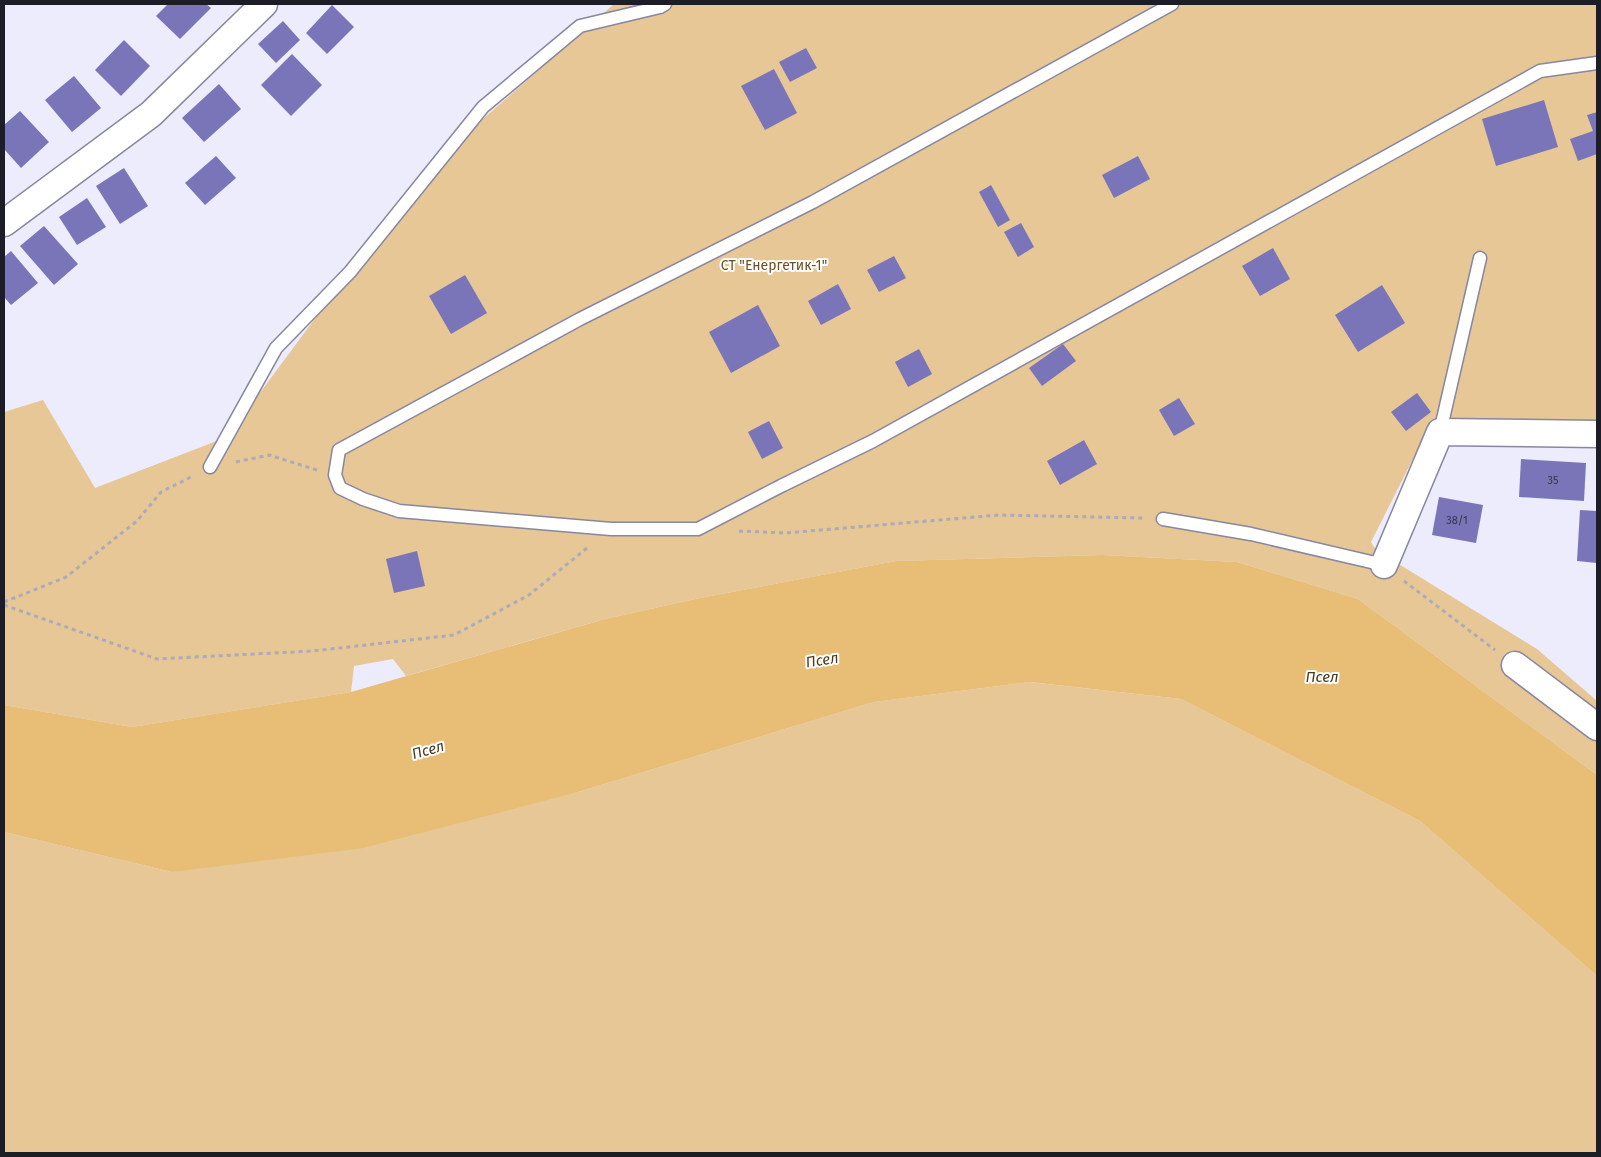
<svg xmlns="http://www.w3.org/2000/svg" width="1601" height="1157" viewBox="0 0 1601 1157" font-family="'Fira Sans',sans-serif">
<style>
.green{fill:#e6c795}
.water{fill:#e8bd75}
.building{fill:#7a75b9}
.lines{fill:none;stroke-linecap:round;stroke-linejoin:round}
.lane-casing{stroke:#8787a1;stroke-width:15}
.street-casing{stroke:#8787a1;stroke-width:29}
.path{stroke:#ababba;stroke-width:3;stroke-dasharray:4 4;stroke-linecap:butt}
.lane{stroke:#fff;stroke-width:12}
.street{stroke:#fff;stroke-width:26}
.labels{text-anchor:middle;stroke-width:4;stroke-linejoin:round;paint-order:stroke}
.number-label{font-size:11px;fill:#34334c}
.park-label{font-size:14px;fill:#6f511c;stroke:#fff}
.water-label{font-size:15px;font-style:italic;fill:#4b391a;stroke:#fff}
</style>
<rect width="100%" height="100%" fill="#ececfd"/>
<!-- green -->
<g class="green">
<polygon points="614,4 1597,4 1597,427 1429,427 1371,542 1374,547 1397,563 1537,649 1597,701 1597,775 1358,599 1237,562 1103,555 896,561 700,598 605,619 406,676 393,659 354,666 351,692 132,727 4,705 4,412 43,400 95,488 227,437 426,169"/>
<polygon points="1029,682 1181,699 1420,821 1597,976 1597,1153 4,1153 4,832 172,872 578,792 874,702"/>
</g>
<!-- water -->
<polygon class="water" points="1103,555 1237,562 1358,599 1597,775 1597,976 1420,821 1181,699 1030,682 874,702 578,792 363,848 172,872 4,832 4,705 132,727 351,692 605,619 700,598 896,561"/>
<!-- building -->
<g class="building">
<polygon points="168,4 206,4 211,8 180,39 156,16"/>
<polygon points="332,5 354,27 327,54 306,33"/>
<polygon points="283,21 300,40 276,63 258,44"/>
<polygon points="124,40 150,66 121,96 95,70"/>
<polygon points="806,48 817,68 790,82 779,62"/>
<polygon points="292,54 322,85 291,116 261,85"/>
<polygon points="774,69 797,113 765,130 741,86"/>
<polygon points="74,76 101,108 72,132 45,100"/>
<polygon points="219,84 241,109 204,142 182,118"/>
<polygon points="1544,100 1558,147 1496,166 1482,119"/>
<polygon points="20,111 49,142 21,168 4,149 4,125"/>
<polygon points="1597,112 1597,154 1578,161 1570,139 1593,131 1587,115"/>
<polygon points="216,156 236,178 205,205 185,183"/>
<polygon points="1138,156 1150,179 1114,198 1102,175"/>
<polygon points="124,168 148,206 120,224 96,186"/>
<polygon points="991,185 1010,220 998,227 979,192"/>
<polygon points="87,198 106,227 77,245 59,217"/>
<polygon points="1021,223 1034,247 1018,257 1004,232"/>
<polygon points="44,226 78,264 54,285 20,246"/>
<polygon points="1273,248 1290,279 1260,296 1242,266"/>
<polygon points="11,251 38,283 11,305 4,297 4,257"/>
<polygon points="894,256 906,278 879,292 867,270"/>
<polygon points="465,275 487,313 451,334 429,296"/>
<polygon points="838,284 851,309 821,325 808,301"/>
<polygon points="1382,285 1405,323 1358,352 1335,315"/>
<polygon points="758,305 780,346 731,373 709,332"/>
<polygon points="1063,344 1076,361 1042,386 1029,368"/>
<polygon points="919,349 932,374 908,387 895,362"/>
<polygon points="1417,393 1431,412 1406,431 1391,412"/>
<polygon points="1179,398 1195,424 1174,436 1159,410"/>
<polygon points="769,421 783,448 762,459 748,432"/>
<polygon points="1084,440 1097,464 1060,485 1047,461"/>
<polygon points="1521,459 1586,463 1584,501 1519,497"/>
<polygon points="1439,497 1483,505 1476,543 1432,535"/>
<polygon points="1580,510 1597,511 1597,563 1577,561"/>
<polygon points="417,551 425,586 394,593 386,559"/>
</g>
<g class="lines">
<!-- lane casing -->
<g class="lane-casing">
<g id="lane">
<polyline points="1172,4 813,202 580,319 339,450 335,475 340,488 363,499 399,511 611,529 698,529 781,486 873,441 1540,71 1597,63"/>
<polyline points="1440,432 1480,258"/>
<polyline points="210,467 276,348 350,272 483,107 580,26 660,7 665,4"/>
<polyline points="1163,519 1251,534 1384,565"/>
</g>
</g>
<!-- street casing -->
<g class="street-casing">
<g id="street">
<polyline points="4,223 151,114 264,4"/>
<polyline points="1384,565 1440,432 1597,434"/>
<polyline points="1515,665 1597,727"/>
</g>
</g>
<!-- path -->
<g class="path">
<polyline points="236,462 269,455 317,470"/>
<polyline points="739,531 785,533 999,515 1144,518"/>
<polyline points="1404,581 1495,650"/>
<polyline points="4,602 66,577 137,521 161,492 193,476"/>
<polyline points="4,605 157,659 313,651 454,635 529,595 587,548"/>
</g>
<!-- lane -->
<use href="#lane" class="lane"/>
<!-- street -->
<use href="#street" class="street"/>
</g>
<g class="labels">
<!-- number labels -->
<g class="number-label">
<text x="1553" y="484">35</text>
<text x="1457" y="524">38/1</text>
</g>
<!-- park labels -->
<g class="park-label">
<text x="774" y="270">СТ "Енергетик-1"</text>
</g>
<!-- water labels -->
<g class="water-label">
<text transform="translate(822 660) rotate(-9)" y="5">Псел</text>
<text x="1322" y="682">Псел</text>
<text transform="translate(428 750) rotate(-16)" y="5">Псел</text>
</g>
</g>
<!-- border -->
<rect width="1601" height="1157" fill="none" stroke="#1d1d27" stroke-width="10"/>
</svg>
